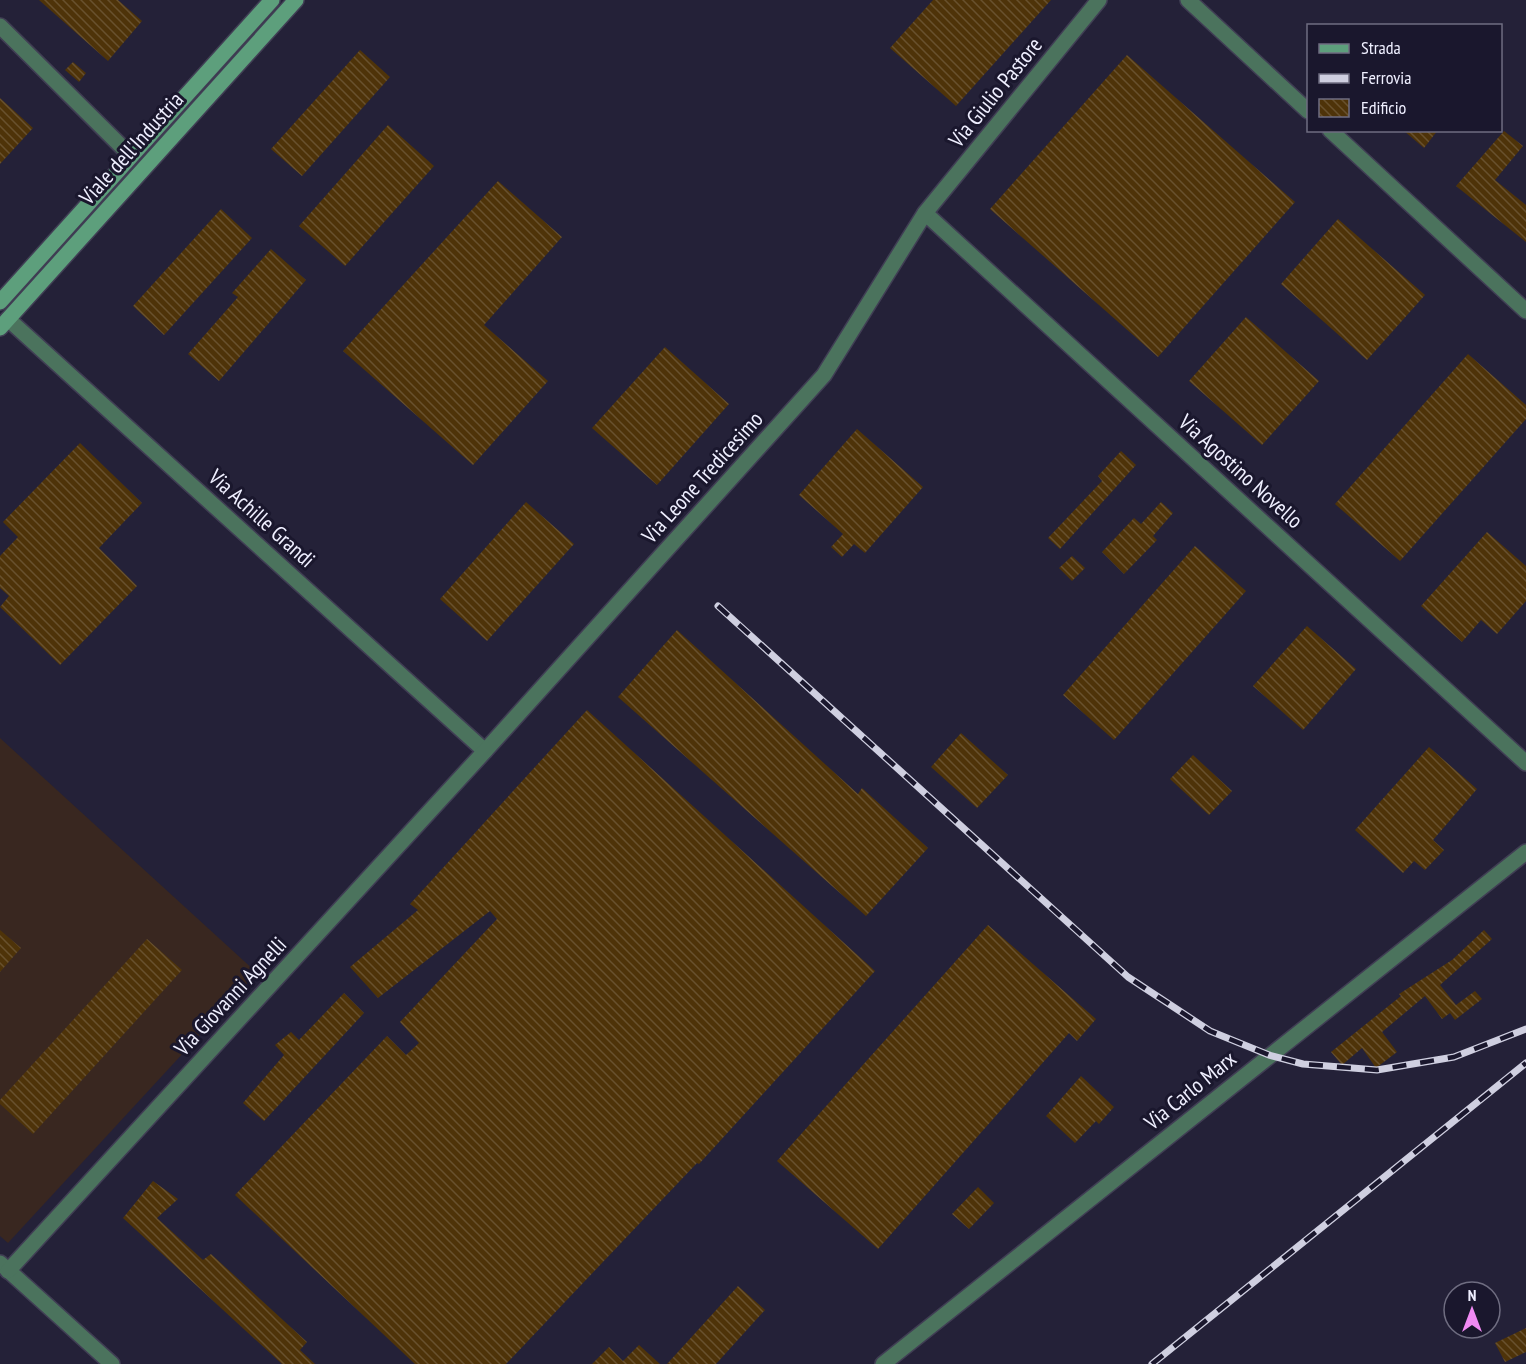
<svg xmlns="http://www.w3.org/2000/svg" width="1526" height="1364" viewBox="0 0 1526 1364" font-family="'PT Sans Narrow',sans-serif">
<style>
.commercial{fill:#392720}
.building{fill:url(#building-back-hatch)}
.lines{fill:none;stroke-linecap:round;stroke-linejoin:round}
.minor-casing{stroke:#403e54;stroke-width:18}
.secondary-casing{stroke:#403e54;stroke-width:18}
.minor{stroke:#4b735d;stroke-width:15}
.secondary{stroke:#5d9f7c;stroke-width:15}
.rail-casing{stroke:#cfcfe0;stroke-width:7}
.rail{stroke:#1a172d;stroke-width:4.5;stroke-dasharray:14;stroke-linecap:butt}
.labels{text-anchor:middle;stroke-width:6;stroke-linejoin:round;paint-order:stroke}
.street-label{font-size:22px;fill:#efefff;stroke:#1a172d}
</style>
<defs>
<pattern id="building-back-hatch" width="6" height="6" patternUnits="userSpaceOnUse" patternTransform="scale(1.5)"><rect width="6" height="6" fill="#4e3309"/><path d="M-1 5l2 2M0 0l6 6M5-1l2 2" fill="none" stroke="#68512e"/></pattern>
</defs>
<rect width="100%" height="100%" fill="#242138"/>
<!-- commercial -->
<polygon class="commercial" points="0,738 257,973 8,1243 0,1236"/>
<!-- building -->
<g class="building">
<polygon points="39,0 118,0 142,21 108,61"/>
<polygon points="933,0 1051,0 956,106 890,48"/>
<polygon points="360,50 390,77 302,176 271,149"/>
<polygon points="1127,55 1295,202 1158,357 990,209"/>
<polygon points="73,62 86,73 79,82 65,70"/>
<polygon points="0,98 33,128 0,164"/>
<polygon points="388,125 434,166 345,266 299,226"/>
<polygon points="1403,130 1438,130 1424,148"/>
<polygon points="1504,131 1523,146 1495,180 1526,205 1526,242 1456,186"/>
<polygon points="498,181 562,237 484,325 548,381 473,465 343,351"/>
<polygon points="221,209 252,238 164,335 133,306"/>
<polygon points="1338,219 1425,295 1367,360 1281,284"/>
<polygon points="271,249 306,280 219,381 188,354 238,297 232,293"/>
<polygon points="1246,317 1319,381 1262,445 1189,381"/>
<polygon points="665,347 729,404 657,485 592,428"/>
<polygon points="1468,354 1526,405 1526,419 1400,561 1335,504"/>
<polygon points="857,429 923,487 865,553 854,544 842,557 831,547 843,534 799,495"/>
<polygon points="80,443 142,503 99,548 137,586 60,665 0,607 9,596 0,588 0,556 18,537 3,522"/>
<polygon points="1121,451 1136,465 1060,549 1048,538 1102,481 1098,476"/>
<polygon points="526,502 574,544 487,641 440,599"/>
<polygon points="1161,502 1173,513 1153,536 1157,540 1124,574 1102,552 1134,518 1141,524"/>
<polygon points="1487,532 1526,566 1526,601 1497,634 1481,620 1462,642 1421,606"/>
<polygon points="1195,546 1246,591 1114,740 1063,695"/>
<polygon points="1072,556 1085,568 1072,581 1059,568"/>
<polygon points="1307,626 1356,669 1303,730 1253,686"/>
<polygon points="677,630 858,794 862,788 928,848 866,916 618,697"/>
<polygon points="587,710 875,971 699,1164 697,1163 506,1364 415,1364 235,1195 387,1036 406,1055 419,1043 400,1022 497,919 490,911 378,998 350,967 418,910 410,904"/>
<polygon points="961,733 1008,775 977,808 931,767"/>
<polygon points="1429,747 1477,789 1433,840 1444,850 1425,870 1414,861 1403,873 1355,830"/>
<polygon points="1193,755 1232,791 1209,815 1170,779"/>
<polygon points="988,925 1096,1019 1077,1041 1069,1033 878,1249 777,1161"/>
<polygon points="0,930 21,948 0,972"/>
<polygon points="1484,930 1492,939 1440,985 1456,1005 1475,991 1482,999 1455,1020 1450,1013 1442,1019 1425,996 1382,1032 1397,1052 1376,1068 1362,1048 1342,1065 1331,1052 1401,996 1399,994 1452,960"/>
<polygon points="147,939 182,970 33,1134 0,1104 0,1100"/>
<polygon points="344,993 364,1013 264,1121 243,1103 284,1055 275,1045 291,1032 299,1040"/>
<polygon points="1081,1076 1114,1107 1099,1124 1096,1121 1075,1143 1046,1116"/>
<polygon points="153,1181 178,1199 157,1218 203,1260 211,1254 307,1342 300,1350 315,1364 282,1364 123,1218"/>
<polygon points="978,1187 994,1203 969,1229 952,1214"/>
<polygon points="738,1286 765,1310 716,1364 667,1364"/>
<polygon points="1526,1328 1526,1352 1505,1362 1495,1343"/>
<polygon points="639,1345 660,1364 592,1364 609,1347 623,1361"/>
</g>
<g class="lines">
<!-- minor casing -->
<g class="minor-casing">
<g id="minor">
<polyline points="1188,0 1308,111"/>
<polyline points="0,26 130,155"/>
<polyline points="1330,130 1526,311"/>
<polyline points="925,213 1526,763"/>
<polyline points="8,319 485,751"/>
<polyline points="0,1263 112,1364"/>
<polyline points="8,1271 485,751 824,375 925,213 1099,0"/>
<polyline points="883,1364 1526,852"/>
</g>
</g>
<!-- secondary casing -->
<g class="secondary-casing">
<g id="secondary">
<polyline points="0,302 272,0"/>
<polyline points="0,328 296,0"/>
</g>
</g>
<!-- minor -->
<use href="#minor" class="minor"/>
<!-- secondary -->
<use href="#secondary" class="secondary"/>
<!-- rail casing -->
<g class="rail-casing">
<g id="rail">
<polyline points="718,606 1128,977 1210,1031 1269,1055 1303,1064 1377,1070 1454,1057 1526,1029"/>
<polyline points="1152,1364 1526,1063"/>
</g>
</g>
<!-- rail -->
<use href="#rail" class="rail"/>
</g>
<g class="labels">
<!-- street labels -->
<g class="street-label">
<text transform="translate(995 92) rotate(-51)" y="8">Via Giulio Pastore</text>
<text transform="translate(131 148) rotate(-48)" y="8">Viale dell'Industria</text>
<text transform="translate(1241 471) rotate(42)" y="8">Via Agostino Novello</text>
<text transform="translate(702 477) rotate(-48)" y="8">Via Leone Tredicesimo</text>
<text transform="translate(262 518) rotate(42)" y="8">Via Achille Grandi</text>
<text transform="translate(230 996) rotate(-47)" y="8">Via Giovanni Agnelli</text>
<text transform="translate(1190 1090) rotate(-39)" y="8">Via Carlo Marx</text>
</g>
</g>
<!-- legend -->
<rect x="1307" y="24" width="195" height="108" fill="#1a172d" stroke="#6f6d81" stroke-width="1.5"/>
<rect x="1319" y="44" width="30" height="9" fill="#5d9f7c" stroke="#6f6d81" stroke-width="1.5"/>
<text x="1361" y="54" font-size="18" fill="#efefff">Strada</text>
<rect x="1319" y="74" width="30" height="9" fill="#cfcfe0" stroke="#6f6d81" stroke-width="1.5"/>
<text x="1361" y="84" font-size="18" fill="#efefff">Ferrovia</text>
<rect x="1319" y="99" width="30" height="18" fill="url(#building-back-hatch)" stroke="#6f6d81" stroke-width="1.5"/>
<text x="1361" y="114" font-size="18" fill="#efefff">Edificio</text>
<!-- north arrow -->
<g transform="translate(1472 1310)"><circle r="28" fill="#1a172d" stroke="#6f6d81" stroke-width="1.5"/>
<path d="M0-4.5L10 22L0 15L-10 22Z" fill="#f18af4"/>
<text y="-9" font-size="16" font-weight="bold" text-anchor="middle" fill="#efefff">N</text>
</g>
</svg>
